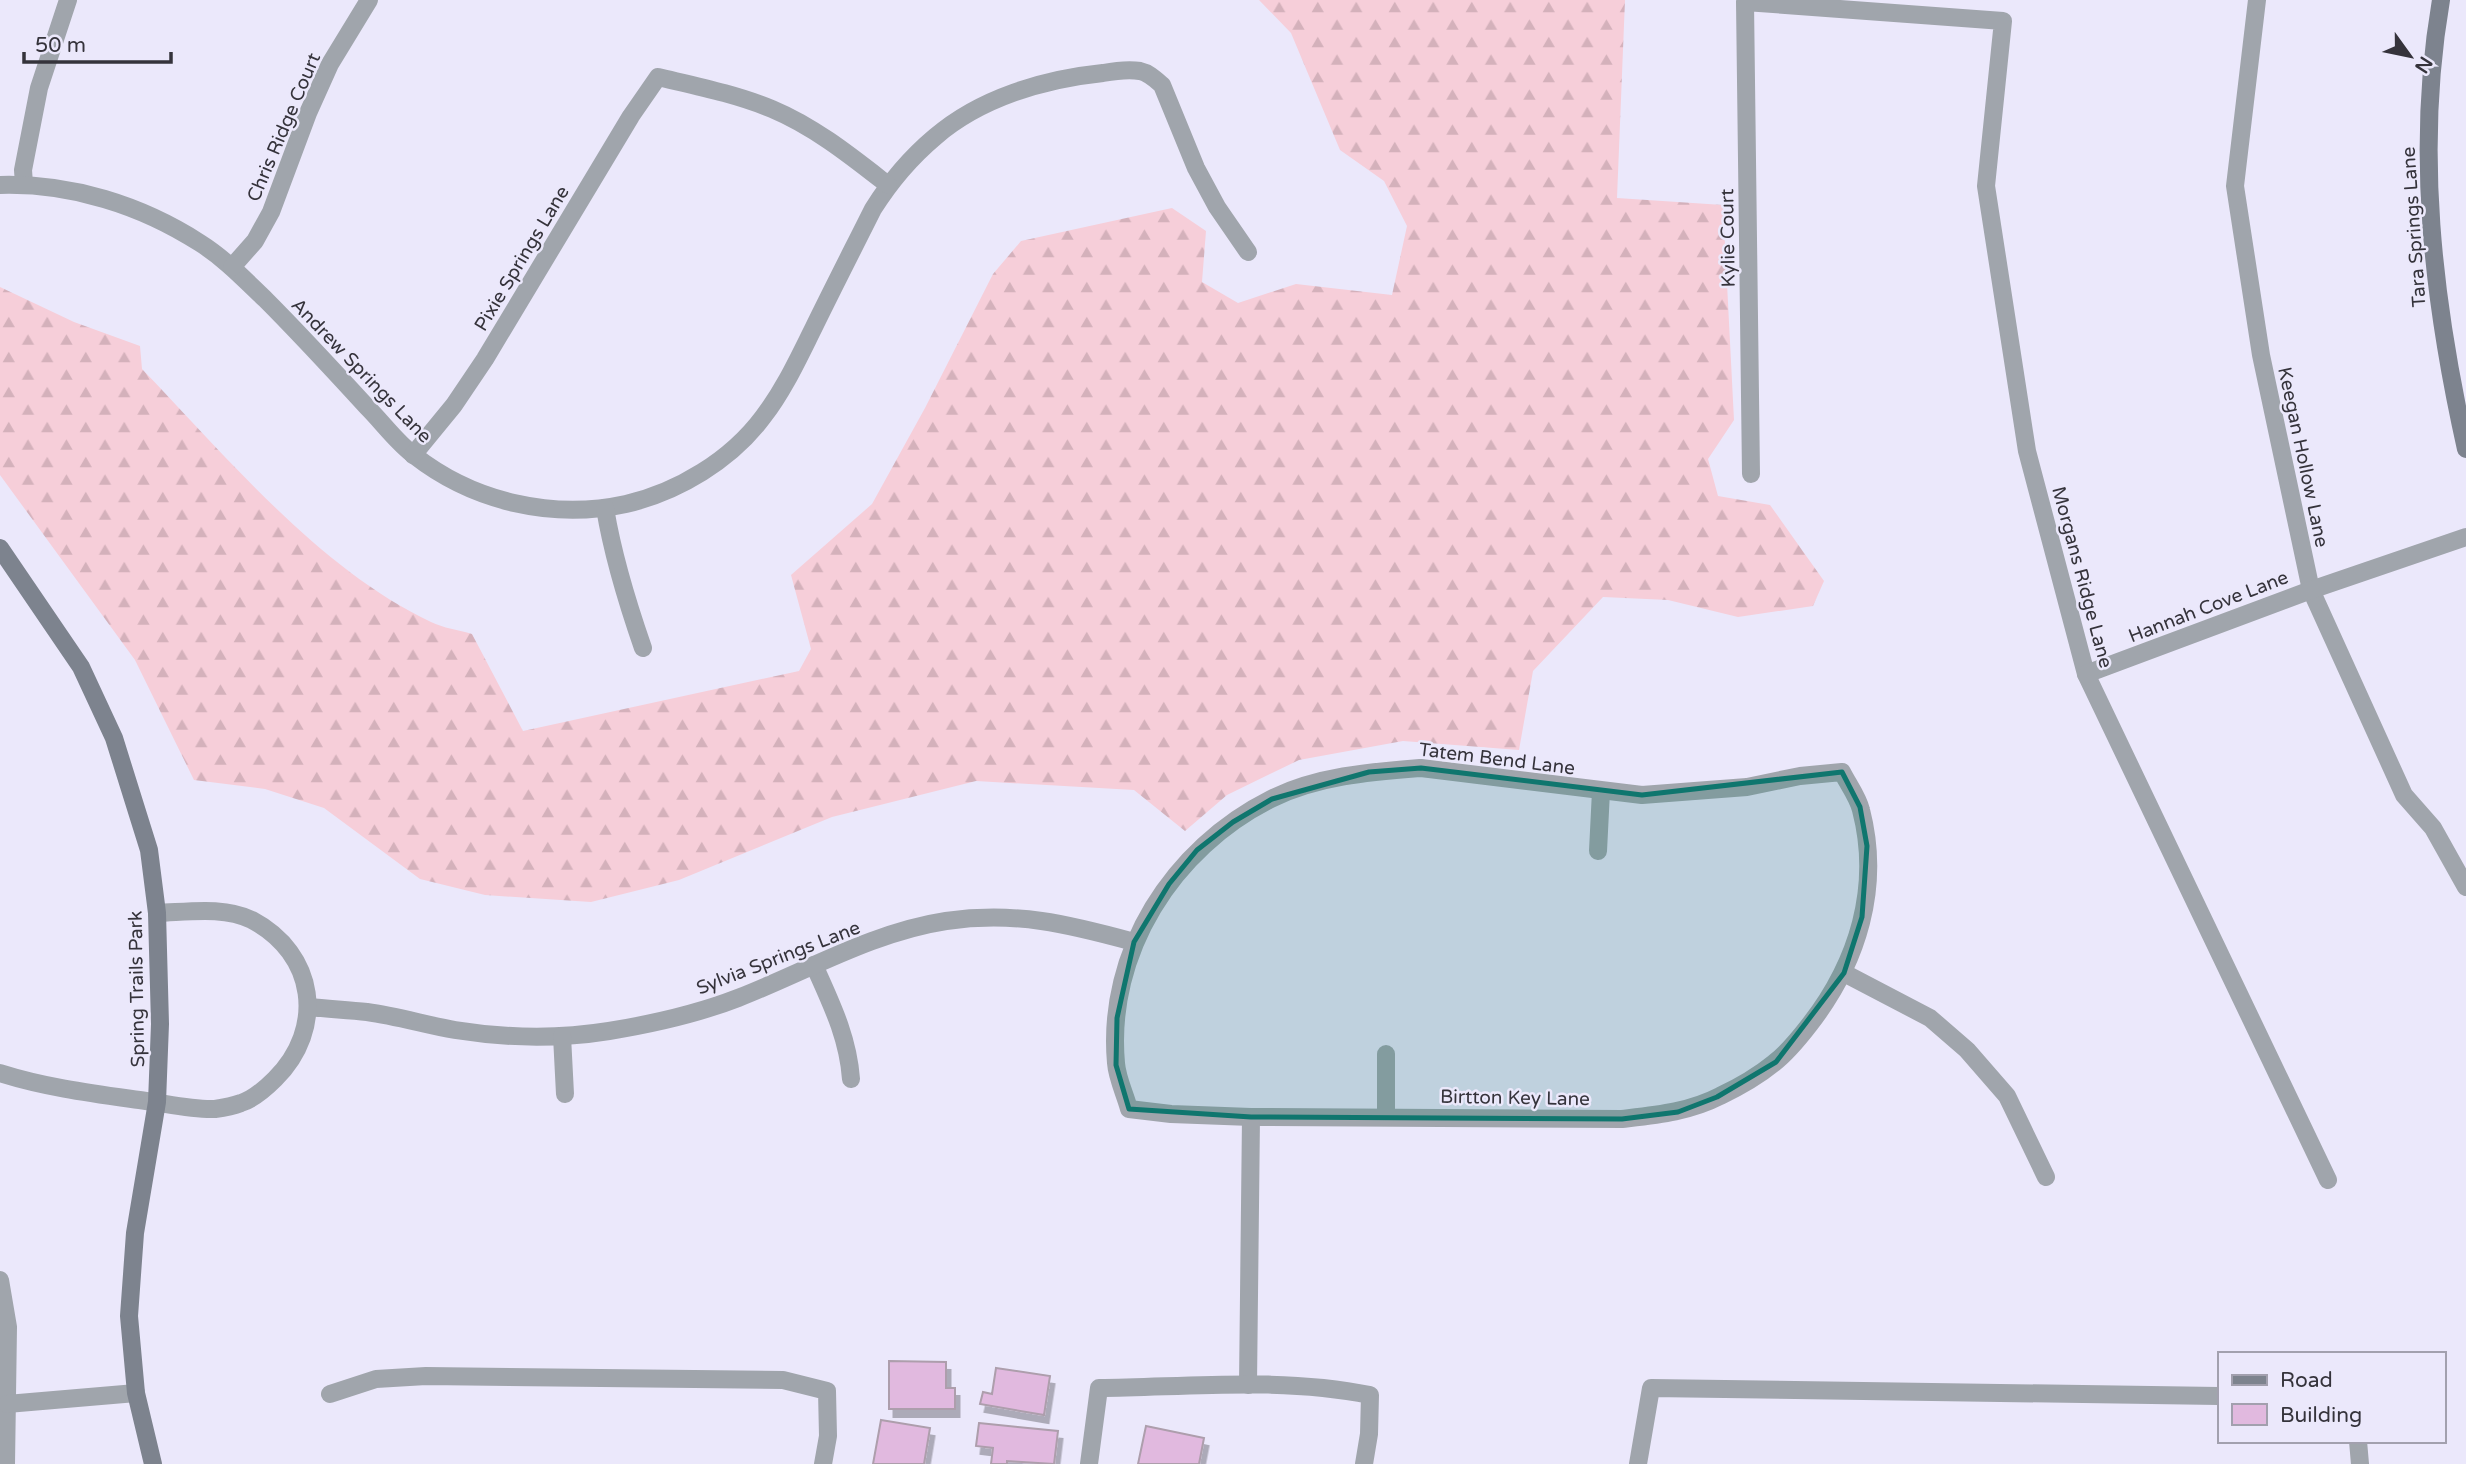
<svg xmlns="http://www.w3.org/2000/svg" width="2466" height="1464" viewBox="0 0 2466 1464" font-family="'Varela Round',sans-serif">
<style>
.forest{fill:url(#forest-firs)}
.building{fill:#e1b9df;stroke:#ad9eac;stroke-width:2;filter:url(#shadow)}
.lines{fill:none;stroke-linecap:round;stroke-linejoin:round}
.street{stroke:#a0a5ac;stroke-width:18}
.secondary{stroke:#7d838e;stroke-width:18}
.marked{fill:#0f766e;fill-opacity:0.2;stroke:#0f766e;stroke-width:5;stroke-linejoin:round}
.labels{text-anchor:middle;stroke-width:5;stroke-linejoin:round;paint-order:stroke}
.street-label{font-size:19px;fill:#35333b;stroke:#ebe8fb}
</style>
<defs>
<pattern id="forest-firs" width="22" height="20" patternUnits="userSpaceOnUse" patternTransform="scale(1.75)"><rect width="22" height="20" fill="#f6ced9"/><path d="M5 1l3.5 6h-7zM16 11l3.5 6h-7z" fill="#d4b1bb"/></pattern>
<filter id="shadow"><feDropShadow dx="4.5" dy="8" stdDeviation="0" flood-color="#0004"/></filter>
</defs>
<rect width="100%" height="100%" fill="#ebe8fb"/>
<!-- forest -->
<path class="forest" d="M 1259,0 L 1625,0 L 1617,198 L 1723,205 L 1734,420 L 1708,459 L 1718,496 L 1770,505 L 1824,581 L 1813,606 L 1738,617 L 1668,600 L 1603,597 L 1533,671 L 1519,750 L 1403,741 L 1299,760 L 1227,795 L 1185,831 L 1134,790 L 976,781 L 832,817 L 679,880 L 591,902 L 485,895 L 420,879 L 324,808 L 265,789 L 194,780 L 135,660 L 0,475 L 0,287 L 74,322 L 140,346 L 142,369 C 227,457 319,569 431,622 C 443,628 459,630 472,634 L 523,731 L 799,671 L 811,649 L 791,575 L 872,504 L 925,408 L 993,274 L 1021,241 L 1172,208 L 1206,231 L 1202,282 L 1238,303 L 1296,284 L 1392,295 L 1407,226 L 1384,181 L 1340,150 L 1291,33 Z"/>
<!-- building -->
<g class="building">
<polygon points="889,1361 946,1362 946,1388 955,1388 955,1409 889,1409"/>
<polygon points="996,1368 1050,1376 1044,1415 980,1404 983,1392 992,1394"/>
<polygon points="881,1420 930,1428 924,1464 873,1464"/>
<polygon points="979,1423 1058,1431 1054,1464 1007,1461 1007,1464 991,1464 993,1448 976,1446"/>
<polygon points="1146,1426 1204,1438 1199,1464 1138,1464"/>
</g>
<g class="lines">
<!-- street -->
<g class="street">
<polyline points="2257,0 2235,186 2261,355 2311,590 2404,795 2433,828 2466,887"/>
<polyline points="24,184 23,170 39,88 68,0"/>
<path d="M 0,185 C 71,183 141,205 200,243 C 224,258 244,279 265,299 C 300,334 334,371 367,407 C 383,423 397,443 415,456 C 474,502 553,520 626,504 C 678,492 731,460 763,417 C 784,390 799,357 814,327 C 833,288 853,249 873,209 C 890,182 910,158 935,137 C 980,98 1044,79 1103,73 C 1114,71 1128,69 1140,71 C 1149,73 1155,79 1162,85 L 1196,168 L 1217,207 L 1248,252"/>
<polyline points="232,267 255,241 271,212 308,113 330,64 369,0"/>
<path d="M 413,455 L 454,405 L 485,359 L 631,116 L 658,77 C 696,86 736,94 772,109 C 815,127 852,157 888,185"/>
<polyline points="1751,474 1745,2 2003,21 1986,186 2027,451 2086,674 2328,1180"/>
<path d="M 605,508 C 613,557 627,602 643,648"/>
<polyline points="2086,674 2311,590 2466,537"/>
<path d="M 1421,768 L 1642,795 L 1747,787 L 1800,776 L 1842,772 C 1848,784 1858,797 1861,810 C 1881,887 1858,962 1810,1024 C 1800,1037 1787,1053 1774,1063 C 1758,1076 1739,1087 1720,1096 C 1689,1112 1656,1115 1622,1119 L 1251,1117 L 1171,1114 L 1129,1109 C 1125,1094 1117,1078 1116,1063 C 1106,952 1173,848 1271,799 C 1317,776 1370,772 1421,768 Z"/>
<polyline points="1598,851 1601,791"/>
<path d="M 814,965 C 831,1003 848,1037 851,1079"/>
<polyline points="1844,973 1930,1018 1967,1050 2007,1096 2046,1177"/>
<path d="M 309,1007 C 328,1009 348,1010 367,1012 C 397,1016 426,1025 455,1030 C 505,1038 559,1039 609,1031 C 652,1024 697,1014 738,998 C 805,972 873,932 946,921 C 1016,911 1068,924 1134,942"/>
<polyline points="562,1036 565,1094"/>
<polyline points="1386,1054 1386,1117"/>
<path d="M 0,1073 C 47,1088 97,1094 146,1101 C 168,1104 193,1110 215,1109 C 222,1108 233,1106 241,1103 C 254,1099 265,1089 275,1079 C 326,1028 316,954 252,920 C 224,906 188,912 157,913"/>
<polyline points="0,1280 8,1327 6,1464"/>
<polyline points="1248,1385 1251,1117"/>
<polyline points="330,1394 376,1379 426,1376 783,1380 827,1391 828,1436 823,1464"/>
<polyline points="7,1404 136,1393"/>
<polyline points="2358,1441 2360,1464"/>
<path d="M 1089,1464 L 1099,1388 C 1189,1387 1282,1377 1370,1395 L 1369,1434 L 1364,1464"/>
<polyline points="1638,1464 1651,1388 2219,1396"/>
</g>
<!-- secondary -->
<g class="secondary">
<path d="M 2441,0 C 2415,150 2433,301 2466,449"/>
<polyline points="0,548 81,667 114,738 149,850 157,913 160,1024 157,1102 135,1233 129,1316 136,1393 153,1464"/>
</g>
</g>
<!-- marked area -->
<path class="marked" d="M 1421,768 L 1642,795 L 1842,772 L 1860,807 L 1867,846 L 1862,917 L 1844,973 L 1776,1062 L 1717,1097 L 1678,1112 L 1622,1119 L 1251,1117 L 1129,1109 L 1116,1065 L 1117,1018 L 1134,942 L 1169,884 L 1197,850 L 1233,822 L 1272,799 L 1369,772 Z"/>
<g class="labels">
<!-- street labels -->
<g class="street-label">
<text transform="translate(283 127) rotate(-67)" y="7">Chris Ridge Court</text>
<text transform="translate(2413 227) rotate(-94)" y="7">Tara Springs Lane</text>
<text transform="translate(1727 238) rotate(-91)" y="7">Kylie Court</text>
<text transform="translate(521 258) rotate(-59)" y="7">Pixie Springs Lane</text>
<text transform="translate(362 370) rotate(46)" y="7">Andrew Springs Lane</text>
<text transform="translate(2304 457) rotate(78)" y="7">Keegan Hollow Lane</text>
<text transform="translate(2083 577) rotate(75)" y="7">Morgans Ridge Lane</text>
<text transform="translate(2208 606) rotate(-21)" y="7">Hannah Cove Lane</text>
<text transform="translate(1497 758) rotate(7)" y="7">Tatem Bend Lane</text>
<text transform="translate(778 957) rotate(-21)" y="7">Sylvia Springs Lane</text>
<text transform="translate(136 989) rotate(-91)" y="7">Spring Trails Park</text>
<text transform="translate(1515 1097) rotate(1)" y="7">Birtton Key Lane</text>
</g>
</g>
<!-- legend -->
<rect x="2218" y="1352" width="228" height="91" fill="#ebe8fb" stroke="#a2a0ae" stroke-width="2"/>
<rect x="2232" y="1375" width="35" height="10" fill="#7d838e" stroke="#a2a0ae" stroke-width="2"/>
<text x="2280" y="1387" font-size="21" fill="#35333b">Road</text>
<rect x="2232" y="1404" width="35" height="21" fill="#e1b9df" stroke="#a2a0ae" stroke-width="2"/>
<text x="2280" y="1422" font-size="21" fill="#35333b">Building</text>
<!-- north arrow -->
<g transform="translate(2410 56) rotate(123)" stroke="#ebe8fb" stroke-width="5" paint-order="stroke">
<path d="M0-5L12 26L0 18L-12 26Z" fill="#35333b"/>
<text y="-10" font-size="19" font-weight="bold" text-anchor="middle" fill="#35333b">N</text>
</g>
<!-- scale -->
<path d="M24 52v10h147v-10" fill="none" stroke="#35333b" stroke-width="3.5"/>
<text x="35" y="52" font-size="21" fill="#35333b" stroke="#ebe8fb" stroke-width="5" paint-order="stroke">50 m</text>
</svg>
